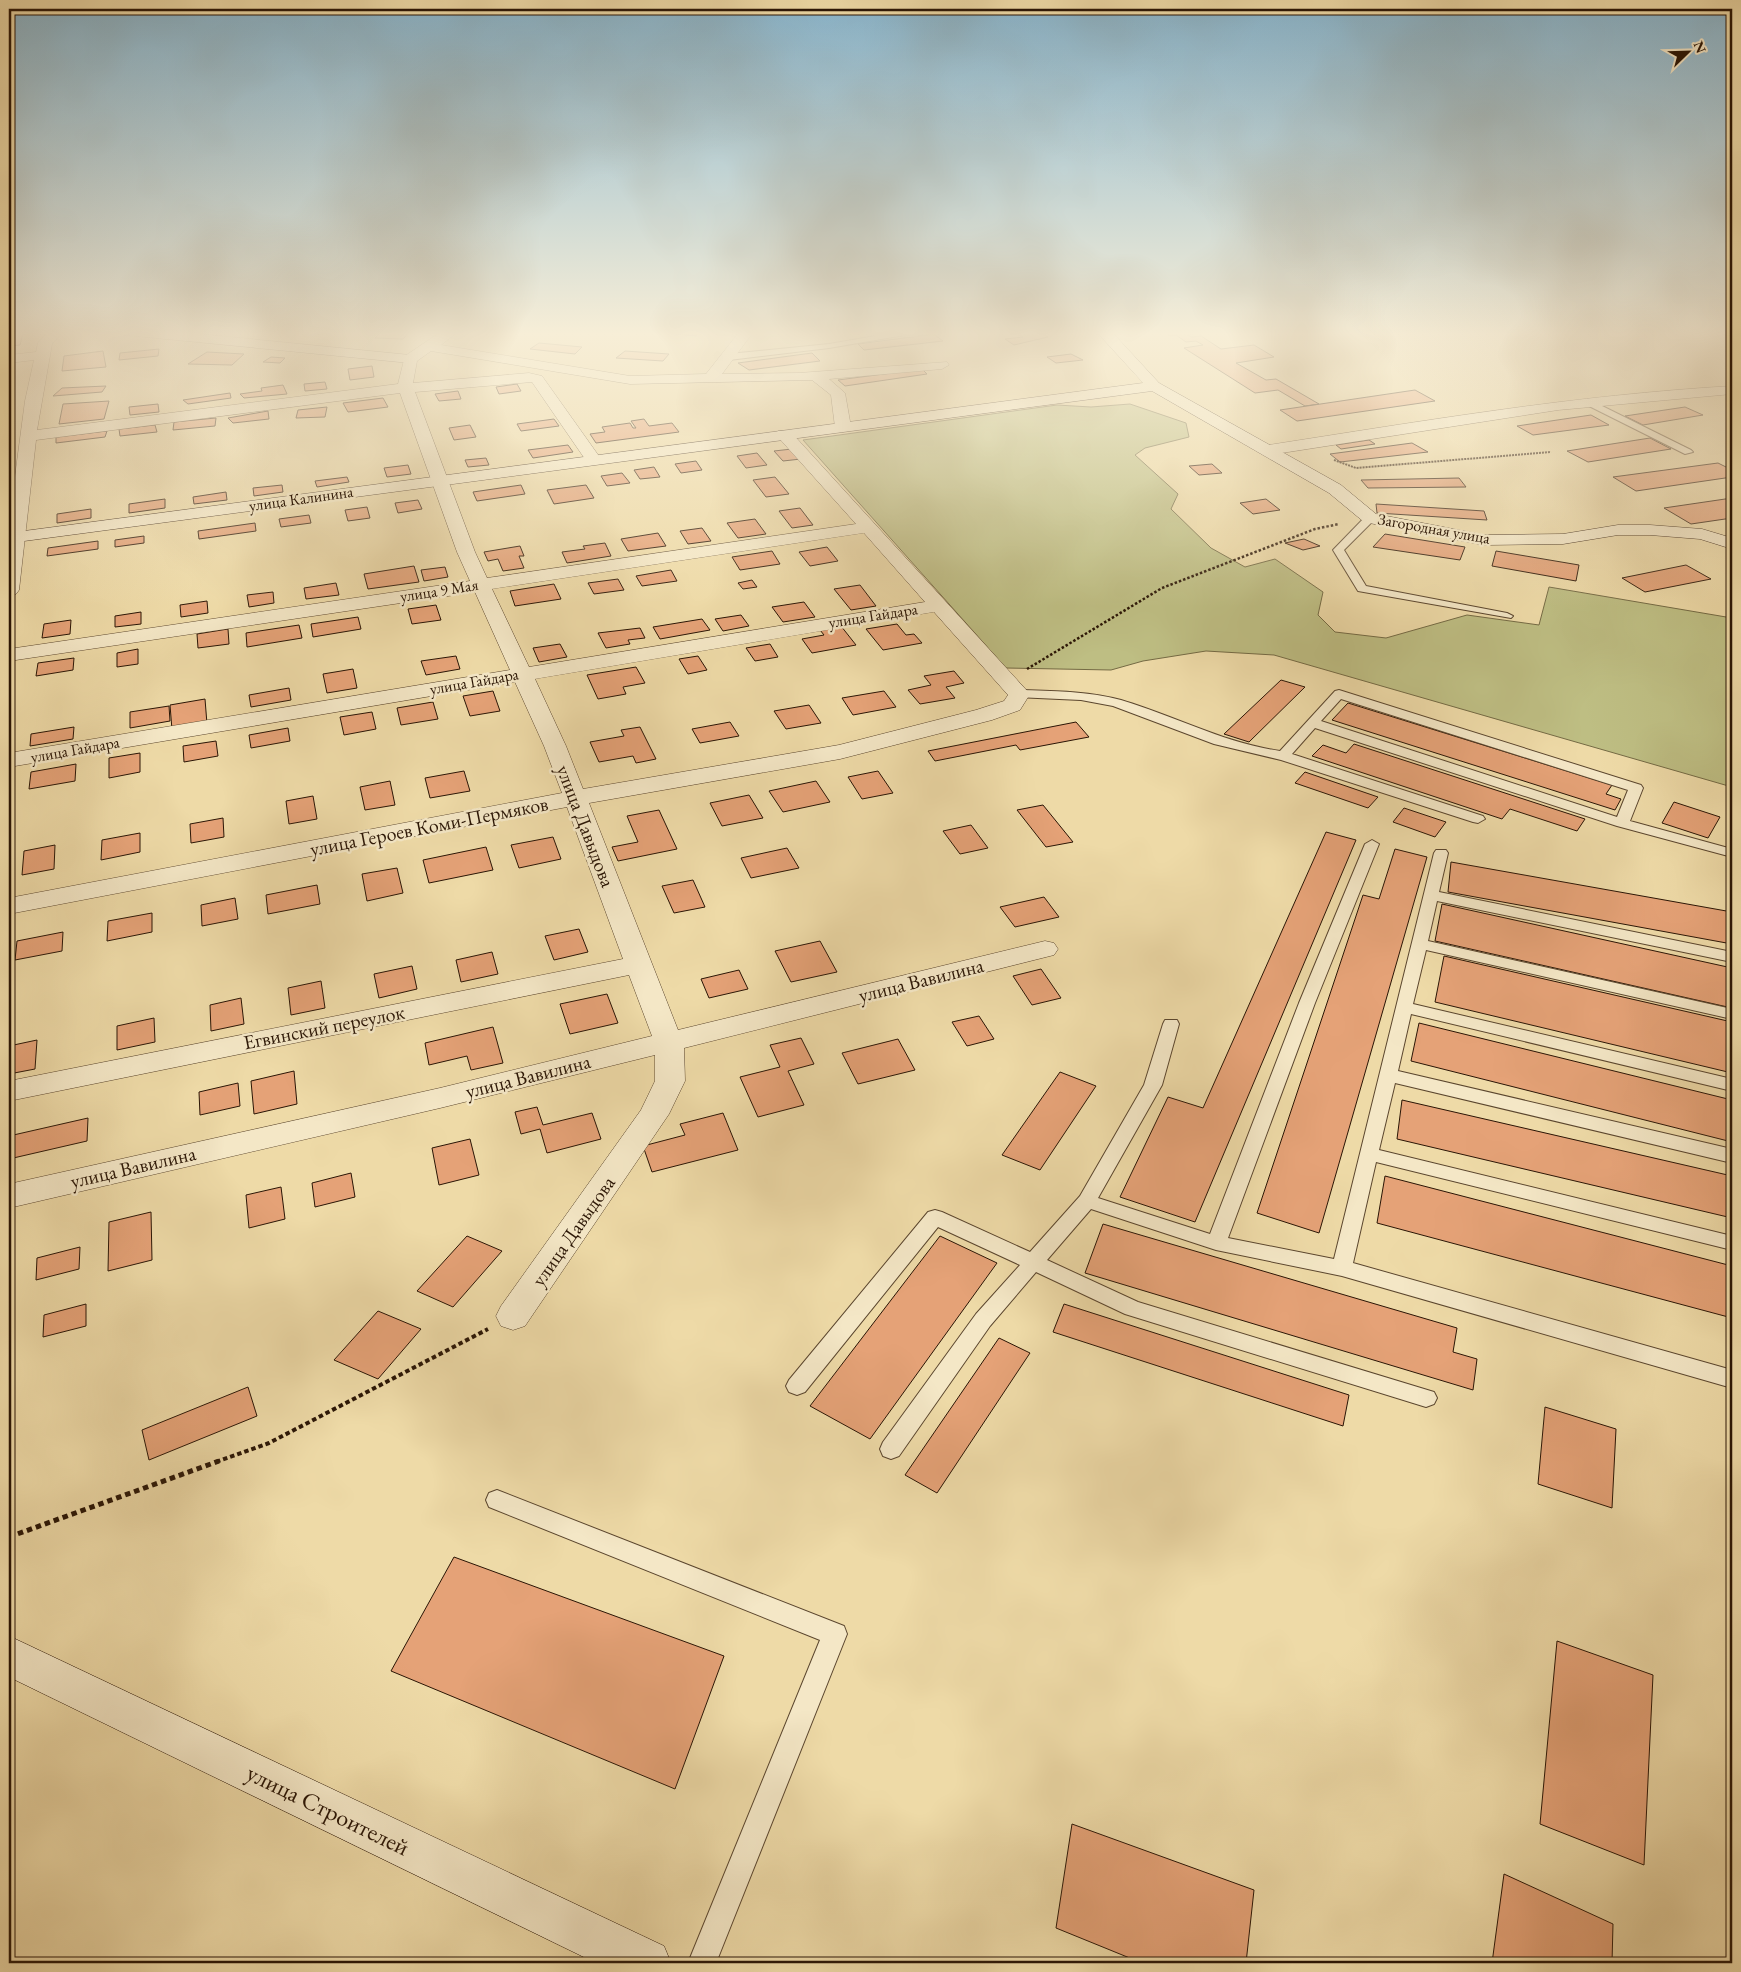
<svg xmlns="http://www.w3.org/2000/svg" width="1741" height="1972" viewBox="0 0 1741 1972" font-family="'EB Garamond',serif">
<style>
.green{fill:#bebe83;stroke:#746a44}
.building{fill:#e5a277;stroke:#2a1505}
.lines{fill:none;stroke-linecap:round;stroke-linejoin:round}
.lane-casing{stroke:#5b462e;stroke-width:2}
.street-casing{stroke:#5b462e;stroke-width:1}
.secondary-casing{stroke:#2a1505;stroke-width:1}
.path-far3{stroke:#2a1505;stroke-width:2;stroke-dasharray:2 1;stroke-linecap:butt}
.path-far2{stroke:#2a1505;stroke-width:2.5;stroke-dasharray:2.5 2;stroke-linecap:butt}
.path-far1{stroke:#2a1505;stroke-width:4;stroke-dasharray:4.5 3;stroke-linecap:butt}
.path{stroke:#2a1505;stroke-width:5;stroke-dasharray:5.5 4;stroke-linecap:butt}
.lane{fill:#f4e7c6;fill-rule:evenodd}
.street{fill:#f4e7c6;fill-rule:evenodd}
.secondary{fill:#f4e7c6;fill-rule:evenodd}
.labels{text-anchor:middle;stroke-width:5;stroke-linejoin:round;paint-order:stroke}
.far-street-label{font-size:16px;fill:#2a1505;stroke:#f4e7c6}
.street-label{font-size:20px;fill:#2a1505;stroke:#f4e7c6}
.near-street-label{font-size:24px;fill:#2a1505;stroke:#f4e7c6}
</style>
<rect width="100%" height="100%" fill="#eedaa7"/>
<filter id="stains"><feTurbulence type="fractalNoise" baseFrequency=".004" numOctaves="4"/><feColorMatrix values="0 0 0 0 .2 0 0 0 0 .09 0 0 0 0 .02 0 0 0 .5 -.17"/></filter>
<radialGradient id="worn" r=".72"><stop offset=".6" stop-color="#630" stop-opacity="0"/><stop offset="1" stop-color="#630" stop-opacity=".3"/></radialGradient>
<!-- green -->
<polygon class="green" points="1130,404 1186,423 1189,437 1145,448 1135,455 1178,494 1171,509 1211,548 1245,567 1275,559 1323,592 1318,615 1335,632 1386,638 1467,615 1539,625 1549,587 1732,618 1732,787 1274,655 1206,651 1143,661 1111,670 1006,668 803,440 1057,405 1091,407"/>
<!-- building -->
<g class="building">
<polygon points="382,331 411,331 403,339 375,338"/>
<polygon points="649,331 701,331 696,336"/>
<polygon points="1039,331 1048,337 1014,345 1005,339 1023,337 1014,333"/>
<polygon points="1162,331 1212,331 1187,335 1192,337 1201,336 1221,349 1254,345 1274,357 1236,363 1266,380 1276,379 1319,404 1305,406 1278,390 1255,393 1184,348 1203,345 1196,341 1186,342 1176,335 1170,336"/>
<polygon points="23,333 20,345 9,346 9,334"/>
<polygon points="934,334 943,341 864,350 858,344"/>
<polygon points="539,343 582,347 575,354 530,349"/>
<polygon points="159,349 158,356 119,360 120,353"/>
<polygon points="103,351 106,367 62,371 64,356"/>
<polygon points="625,351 669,354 663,361 616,358"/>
<polygon points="207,352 244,354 232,365 188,364"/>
<polygon points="812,353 820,361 749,370 738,363"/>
<polygon points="1071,354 1083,360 1056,363 1047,357"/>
<polygon points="271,357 285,358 280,363 263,362"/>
<polygon points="372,366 374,377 350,380 348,369"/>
<polygon points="922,369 927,374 845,386 838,380"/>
<polygon points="325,382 327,389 305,391 304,384"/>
<polygon points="517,384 521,391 499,394 496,387"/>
<polygon points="283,385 287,394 244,398 240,394 262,391 261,388"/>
<polygon points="106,386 102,392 53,396 62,388"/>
<polygon points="1415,390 1435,401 1297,421 1280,410"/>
<polygon points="458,391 461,399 439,401 435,394"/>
<polygon points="230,393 231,398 188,404 183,400"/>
<polygon points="383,398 388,407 348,412 343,403"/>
<polygon points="109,401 104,419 59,424 63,404"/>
<polygon points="158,404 159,412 130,415 129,407"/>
<polygon points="327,407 325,417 296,418 298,410"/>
<polygon points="1685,407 1703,415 1643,425 1625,416"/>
<polygon points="268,411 269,419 233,423 228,418"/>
<polygon points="1591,415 1609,425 1533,435 1517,426"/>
<polygon points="216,418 215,426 173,430 174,422"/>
<polygon points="554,419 559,426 521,431 517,424"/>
<polygon points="644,419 649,426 672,423 679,432 596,443 590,434 605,432 602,427 630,423 633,428 636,428 631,421"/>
<polygon points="155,425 157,432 120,436 119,429"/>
<polygon points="470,425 476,437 454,440 449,428"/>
<polygon points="107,431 105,437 56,443 56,437"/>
<polygon points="1650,438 1671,449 1588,462 1567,451"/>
<polygon points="1369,440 1375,444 1341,449 1336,445"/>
<polygon points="1412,443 1428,452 1340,462 1330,454"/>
<polygon points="568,445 573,452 533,458 528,450"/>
<polygon points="792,449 801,459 783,461 774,451"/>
<polygon points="757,453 767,465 746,468 737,456"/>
<polygon points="486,458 489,465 468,467 465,460"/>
<polygon points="696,461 702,470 681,473 675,464"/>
<polygon points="1718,463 1732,470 1732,477 1636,491 1613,477"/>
<polygon points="1212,464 1222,473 1199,475 1189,466"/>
<polygon points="408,465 411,474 387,477 384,468"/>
<polygon points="654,467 660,477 640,479 634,470"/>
<polygon points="622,473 630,483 607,486 601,476"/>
<polygon points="347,477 349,482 317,487 315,481"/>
<polygon points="775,477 789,494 766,497 753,480"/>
<polygon points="1459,478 1466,487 1368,488 1361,480"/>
<polygon points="282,485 283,492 254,496 253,488"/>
<polygon points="521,485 525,494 477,501 473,492"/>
<polygon points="586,485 594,498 554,504 547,490"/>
<polygon points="226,492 227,500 194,504 193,497"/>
<polygon points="1732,498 1732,518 1691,524 1664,508"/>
<polygon points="165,499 165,508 129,513 129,504"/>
<polygon points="1266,499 1280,510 1253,514 1240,503"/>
<polygon points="418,500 422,509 398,513 395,503"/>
<polygon points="1376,504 1484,511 1487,520 1377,513"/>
<polygon points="367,507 370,518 348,521 345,510"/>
<polygon points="800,508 813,525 792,528 779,511"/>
<polygon points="91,509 91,518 57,523 57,514"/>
<polygon points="309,515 311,523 281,527 279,519"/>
<polygon points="755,519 766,534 738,538 727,523"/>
<polygon points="255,523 256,531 199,539 198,531"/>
<polygon points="702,528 711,541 688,544 680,531"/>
<polygon points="658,533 666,546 628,551 621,539"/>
<polygon points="1385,534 1465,547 1460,560 1373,547"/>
<polygon points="144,536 144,543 115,547 115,540"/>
<polygon points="1304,539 1320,546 1303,550 1285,543"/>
<polygon points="98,541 98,549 47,556 48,548"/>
<polygon points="605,543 611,556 567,563 562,552 585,549 583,546"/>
<polygon points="520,546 524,556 519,556 524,568 503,571 498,559 488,561 484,552"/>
<polygon points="827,547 838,561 810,566 799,552"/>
<polygon points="772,551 780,564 740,570 732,557"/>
<polygon points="1496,551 1579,565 1576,581 1492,566"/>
<polygon points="1686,565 1711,579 1645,592 1622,578"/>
<polygon points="414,566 419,582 368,589 364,574"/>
<polygon points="445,567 448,577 424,581 421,570"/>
<polygon points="671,570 677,581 642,586 636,576"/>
<polygon points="618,579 624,590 594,594 588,583"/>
<polygon points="752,580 757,587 743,589 738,583"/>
<polygon points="336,583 339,595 306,599 304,588"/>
<polygon points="554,584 561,599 515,606 510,591"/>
<polygon points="860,585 876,606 851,610 834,589"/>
<polygon points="273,592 274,603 249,607 247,595"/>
<polygon points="207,601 208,613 181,617 180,605"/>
<polygon points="804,602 815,617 783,622 772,607"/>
<polygon points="436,605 441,620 412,624 408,609"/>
<polygon points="141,612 141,624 115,627 115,616"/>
<polygon points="741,615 749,626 723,631 715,619"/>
<polygon points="358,617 361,629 313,637 311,624"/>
<polygon points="702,619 710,630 660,639 653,627"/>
<polygon points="71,620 70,634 42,638 44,624"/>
<polygon points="897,624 906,635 914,634 922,643 883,650 866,629"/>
<polygon points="299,625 302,638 247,647 246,633"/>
<polygon points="841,626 856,645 812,653 802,639 824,635 820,630"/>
<polygon points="640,628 645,638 628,640 630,644 606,648 598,633"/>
<polygon points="228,629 229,644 198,648 197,634"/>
<polygon points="560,644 567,657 539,662 533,648"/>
<polygon points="770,644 778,657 755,661 746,648"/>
<polygon points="138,649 138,664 117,667 117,653"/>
<polygon points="456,656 460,669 426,675 421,661"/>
<polygon points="698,656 707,670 688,674 679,659"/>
<polygon points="74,658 73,670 36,676 38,663"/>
<polygon points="636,667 645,683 623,687 626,694 598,699 587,675"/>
<polygon points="353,669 357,688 327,693 323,674"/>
<polygon points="954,671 964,683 946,687 955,698 920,704 908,690 931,685 924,676"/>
<polygon points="1281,680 1305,687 1249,742 1224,734"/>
<polygon points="289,688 291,700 251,707 249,695"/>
<polygon points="493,691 500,711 470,716 463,696"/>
<polygon points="884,691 896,707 853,715 842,698"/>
<polygon points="205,699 207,724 172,730 170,705"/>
<polygon points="433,702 438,719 401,725 397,708"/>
<polygon points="1348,703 1612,785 1606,794 1621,799 1615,810 1332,720"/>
<polygon points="809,705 821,723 786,729 774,711"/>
<polygon points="169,706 170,721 130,728 130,712"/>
<polygon points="372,712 376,729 344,735 340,717"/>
<polygon points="730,722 739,736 700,743 692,729"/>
<polygon points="1076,722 1089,737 1020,750 1016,745 935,761 928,751"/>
<polygon points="74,727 73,739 30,746 31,734"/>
<polygon points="640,727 656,759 636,763 633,756 599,762 590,742 624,736 621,730"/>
<polygon points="288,728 290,741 251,748 249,735"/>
<polygon points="216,741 218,756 184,762 183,746"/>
<polygon points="1354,744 1585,819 1577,831 1510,809 1502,819 1312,756 1323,745 1346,753"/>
<polygon points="140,753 140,772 109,778 109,758"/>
<polygon points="76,764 75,781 29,789 31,772"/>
<polygon points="464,771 470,791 430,798 425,778"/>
<polygon points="878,771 893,793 862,799 848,777"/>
<polygon points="1305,772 1378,797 1368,808 1295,783"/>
<polygon points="390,781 395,805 365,810 360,787"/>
<polygon points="816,781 830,802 783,812 769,791"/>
<polygon points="749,795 763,818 722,826 710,803"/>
<polygon points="313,796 317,819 289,824 286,801"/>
<polygon points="1674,802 1720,817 1708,838 1662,823"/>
<polygon points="1043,805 1073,842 1046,847 1017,810"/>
<polygon points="1404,808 1446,822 1435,837 1393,822"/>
<polygon points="659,810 677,849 618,861 612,847 638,842 627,816"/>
<polygon points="223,818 224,837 191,843 190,824"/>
<polygon points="971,825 988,848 960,854 943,831"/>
<polygon points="1326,832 1356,840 1195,1222 1120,1197 1168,1097 1203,1108"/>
<polygon points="140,833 140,852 101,860 102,840"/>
<polygon points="553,837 561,859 519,868 511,845"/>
<polygon points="55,845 54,869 22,875 24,851"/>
<polygon points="486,847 493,870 429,883 423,860"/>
<polygon points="787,848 799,868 751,878 741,858"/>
<polygon points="1395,849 1427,857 1319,1233 1257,1213 1363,895 1379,899"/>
<polygon points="1451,862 1732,912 1732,944 1448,892"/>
<polygon points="397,868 403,893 367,901 362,874"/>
<polygon points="693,880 705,907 674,913 662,886"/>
<polygon points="317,885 320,904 268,914 266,895"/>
<polygon points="1044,897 1059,917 1015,927 1000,907"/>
<polygon points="235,898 238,919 202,926 201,905"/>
<polygon points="1442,904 1732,968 1732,1008 1435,941"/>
<polygon points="152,913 152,932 107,941 108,921"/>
<polygon points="579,929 588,952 554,960 545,936"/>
<polygon points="63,932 62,951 15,960 17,941"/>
<polygon points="820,941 837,972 791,982 775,951"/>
<polygon points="492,952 498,974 461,982 456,960"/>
<polygon points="1444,956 1732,1022 1732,1073 1435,1002"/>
<polygon points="412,966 417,989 379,998 374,974"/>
<polygon points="1041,969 1061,998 1032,1005 1013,976"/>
<polygon points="739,970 748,989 709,998 701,979"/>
<polygon points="321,981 325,1008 291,1015 288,988"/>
<polygon points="607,994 618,1023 570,1034 560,1004"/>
<polygon points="241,998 244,1024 211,1031 210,1005"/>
<polygon points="979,1016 994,1039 967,1046 952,1022"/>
<polygon points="154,1018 155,1042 117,1050 117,1026"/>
<polygon points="1419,1023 1732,1100 1732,1142 1411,1061"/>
<polygon points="493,1027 503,1063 471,1070 467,1056 429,1065 425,1043"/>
<polygon points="801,1038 814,1064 788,1071 804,1105 758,1117 740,1077 780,1067 770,1045"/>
<polygon points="898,1039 915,1070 858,1084 842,1053"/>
<polygon points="37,1040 35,1069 9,1074 9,1046"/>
<polygon points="294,1071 297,1104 254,1114 251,1081"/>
<polygon points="1060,1072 1096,1086 1040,1170 1002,1155"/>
<polygon points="238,1083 240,1106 200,1115 199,1092"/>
<polygon points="1402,1100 1732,1176 1732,1218 1397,1139"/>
<polygon points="537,1107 543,1125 592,1113 601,1139 547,1153 540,1129 521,1134 515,1112"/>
<polygon points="723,1113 738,1150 652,1172 643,1146 685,1135 680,1124"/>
<polygon points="88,1118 87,1141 9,1159 9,1136"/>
<polygon points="470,1139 479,1175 439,1185 432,1148"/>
<polygon points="351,1173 355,1197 315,1207 312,1183"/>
<polygon points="1385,1176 1732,1266 1732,1318 1377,1223"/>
<polygon points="281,1187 285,1219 249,1228 246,1195"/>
<polygon points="151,1212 152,1260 108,1271 109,1222"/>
<polygon points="1103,1224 1457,1328 1453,1352 1477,1359 1473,1390 1085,1273"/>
<polygon points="467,1236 502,1251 453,1307 417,1291"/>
<polygon points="940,1236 997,1263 870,1439 810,1406"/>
<polygon points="80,1247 79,1269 36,1280 37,1258"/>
<polygon points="86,1304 86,1326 43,1337 44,1315"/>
<polygon points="1064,1304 1349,1395 1343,1426 1053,1332"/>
<polygon points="378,1311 421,1329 378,1379 334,1360"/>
<polygon points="999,1338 1030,1353 937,1493 905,1475"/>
<polygon points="248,1387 257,1416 149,1460 142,1430"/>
<polygon points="1545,1407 1616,1429 1612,1508 1538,1484"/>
<polygon points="454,1557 724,1656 675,1789 391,1671"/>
<polygon points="1557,1641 1653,1675 1644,1865 1540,1824"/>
<polygon points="1072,1824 1254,1890 1246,1963 1142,1963 1056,1928"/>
<polygon points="1504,1874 1613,1924 1612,1963 1492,1963"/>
</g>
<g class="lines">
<!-- lane casing -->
<g class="lane-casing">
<g id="lane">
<polygon points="904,331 928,331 829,348 729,360 725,357 729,354 829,344"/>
<polygon points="1588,399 1691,450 1693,452 1685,454 1585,404 1584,402"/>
<polygon points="1370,515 1375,518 1374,520 1344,550 1366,586 1507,613 1513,616 1511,618 1358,591 1333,550 1366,516"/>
<path d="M 1019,690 C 1053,691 1088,691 1121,700 C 1175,716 1224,743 1280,751 L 1335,691 L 1339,690 L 1641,785 L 1643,788 L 1630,821 L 1732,849 L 1732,857 L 1617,826 L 1315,728 L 1292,754 L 1483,816 L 1485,819 L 1478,823 L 1473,822 L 1281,760 L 1214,744 L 1113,706 L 1081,700 L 1015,697 L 1013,694 ZM 1341,699 L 1628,790 L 1617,817 L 1321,721 Z"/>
<polygon points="1372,840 1379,844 1315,1003 1228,1238 1334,1259 1434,853 1436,850 1446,850 1448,853 1439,892 1732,952 1732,962 1437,901 1428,941 1732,1009 1732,1019 1426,950 1413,1004 1732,1079 1732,1091 1411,1014 1398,1071 1732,1149 1732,1163 1395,1083 1379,1150 1732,1236 1732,1250 1376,1162 1353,1263 1732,1370 1732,1388 1342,1276 1216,1250 1091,1209 1047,1260 1138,1302 1434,1392 1437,1398 1434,1404 1426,1407 1125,1314 1036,1272 990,1326 899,1456 891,1459 883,1456 880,1449 883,1442 976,1314 1020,1265 938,1227 805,1392 797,1395 789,1392 786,1386 789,1380 928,1212 935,1210 942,1212 1030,1252 1080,1196 1144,1085 1163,1024 1165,1020 1177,1020 1179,1024 1162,1085 1098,1198 1210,1234 1299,1003 1365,844"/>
<polygon points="497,1490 844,1626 847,1634 716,1963 688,1963 820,1640 489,1507 486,1500 489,1493"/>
</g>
</g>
<!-- street casing -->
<g class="street-casing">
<g id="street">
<path d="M 49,331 L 64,331 L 52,344 L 37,430 L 398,384 L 405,356 L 442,331 L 459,331 L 441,345 L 630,376 L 706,374 L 740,331 L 754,331 L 722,374 L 799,373 L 947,362 L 949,365 L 942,369 L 829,379 L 845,393 L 851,427 L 843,432 L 835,427 L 831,395 L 812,380 L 630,384 L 431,351 L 417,361 L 413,383 L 529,373 L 542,376 L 601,459 L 593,464 L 587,462 L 532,382 L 415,392 L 475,552 L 487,578 L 856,524 L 778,437 L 776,434 L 778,431 L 790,431 L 1030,694 L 1020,710 L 992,720 L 840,759 L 589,803 L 678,1030 L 1045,941 L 1054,943 L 1058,949 L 1054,955 L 684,1048 L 685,1081 L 669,1114 L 525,1326 L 513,1330 L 501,1326 L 496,1316 L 501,1306 L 641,1110 L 655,1081 L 655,1055 L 440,1108 L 9,1208 L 9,1184 L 440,1088 L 652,1036 L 629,975 L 9,1101 L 9,1081 L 623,959 L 567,807 L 9,914 L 9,898 L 562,793 L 544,746 L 515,682 L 9,767 L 9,753 L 510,670 L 475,592 L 9,661 L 9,649 L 470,581 L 457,552 L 400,393 L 36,440 L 19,590 L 16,594 L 9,596 L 9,522 L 25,401 L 34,360 L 9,363 L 9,355 L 36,352 L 38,343 ZM 864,533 L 925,602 L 529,667 L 492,589 ZM 934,612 L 1008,695 L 1004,701 L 976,710 L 839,745 L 583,789 L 566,746 L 535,679 Z"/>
<path d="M 1732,386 L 1732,394 L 1558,410 L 1269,455 L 1261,450 L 1269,445 C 1423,421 1576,395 1732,386 Z"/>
</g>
</g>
<!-- secondary casing -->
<g class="secondary-casing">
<g id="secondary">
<polygon points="118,331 170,331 410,355 417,359 410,363 125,335"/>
<polygon points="1096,331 1111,331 1159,383 1341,485 1376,514 1484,535 1563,534 1618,525 1650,525 1702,529 1732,538 1732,549 1700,539 1650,535 1618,535 1563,544 1484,545 1364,522 1329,493 1152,391 9,543 9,533 1143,383"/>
<polygon points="9,1636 664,1946 671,1963 596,1963 9,1677"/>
</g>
</g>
<!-- path-far3 -->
<polyline class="path-far3" points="1334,460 1356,468 1551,452"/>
<!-- path-far2 -->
<polyline class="path-far2" points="1027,669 1162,588 1315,529 1339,524"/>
<!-- path-far1 -->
<polyline class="path-far1" points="216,1462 269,1443 488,1329"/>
<!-- path -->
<polyline class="path" points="9,1537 219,1461"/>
<!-- lane -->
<use href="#lane" class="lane"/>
<!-- street -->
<use href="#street" class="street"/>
<!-- secondary -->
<use href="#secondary" class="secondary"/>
</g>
<!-- sky -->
<linearGradient id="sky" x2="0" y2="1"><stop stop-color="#88b6cf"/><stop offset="0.55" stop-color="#f7eed7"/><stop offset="1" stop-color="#f7eed7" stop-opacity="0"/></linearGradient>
<rect width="1741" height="607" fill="url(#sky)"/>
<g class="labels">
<!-- far-street labels -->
<g class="far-street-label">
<text transform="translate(301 498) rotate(-8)" y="6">улица Калинина</text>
<text transform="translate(1434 528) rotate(10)" y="6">Загородная улица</text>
<text transform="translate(439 590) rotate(-9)" y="6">улица 9 Мая</text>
<text transform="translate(873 615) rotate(-9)" y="6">улица Гайдара</text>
<text transform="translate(474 681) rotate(-10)" y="6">улица Гайдара</text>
<text transform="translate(75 749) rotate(-10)" y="6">улица Гайдара</text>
</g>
<!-- street labels -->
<g class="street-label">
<text transform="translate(429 826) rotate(-11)" y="7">улица Героев Коми-Пермяков</text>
<text transform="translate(586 826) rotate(69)" y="7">улица Давыдова</text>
<text transform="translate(921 980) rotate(-14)" y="7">улица Вавилина</text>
<text transform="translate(324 1027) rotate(-11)" y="7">Егвинский переулок</text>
<text transform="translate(528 1076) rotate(-14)" y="7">улица Вавилина</text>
<text transform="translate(133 1167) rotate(-13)" y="7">улица Вавилина</text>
<text transform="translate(573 1231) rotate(-55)" y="7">улица Давыдова</text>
</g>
<!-- near-street labels -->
<g class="near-street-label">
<text transform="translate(328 1810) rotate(26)" y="8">улица Строителей</text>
</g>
</g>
<!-- margin -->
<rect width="1741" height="1972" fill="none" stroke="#eedaa7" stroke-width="30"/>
<rect x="10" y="10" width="1721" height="1952" fill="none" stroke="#2a1505" stroke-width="2.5"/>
<rect x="15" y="15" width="1711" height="1942" fill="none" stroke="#2a1505"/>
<!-- north arrow -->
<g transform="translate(1688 52) rotate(67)" stroke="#f4e7c6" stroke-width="4" paint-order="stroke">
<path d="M0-4L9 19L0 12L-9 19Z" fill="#2a1505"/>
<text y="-8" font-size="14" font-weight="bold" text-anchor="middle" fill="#2a1505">N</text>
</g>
<rect width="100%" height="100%" filter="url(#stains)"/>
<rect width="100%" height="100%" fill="url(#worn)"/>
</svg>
